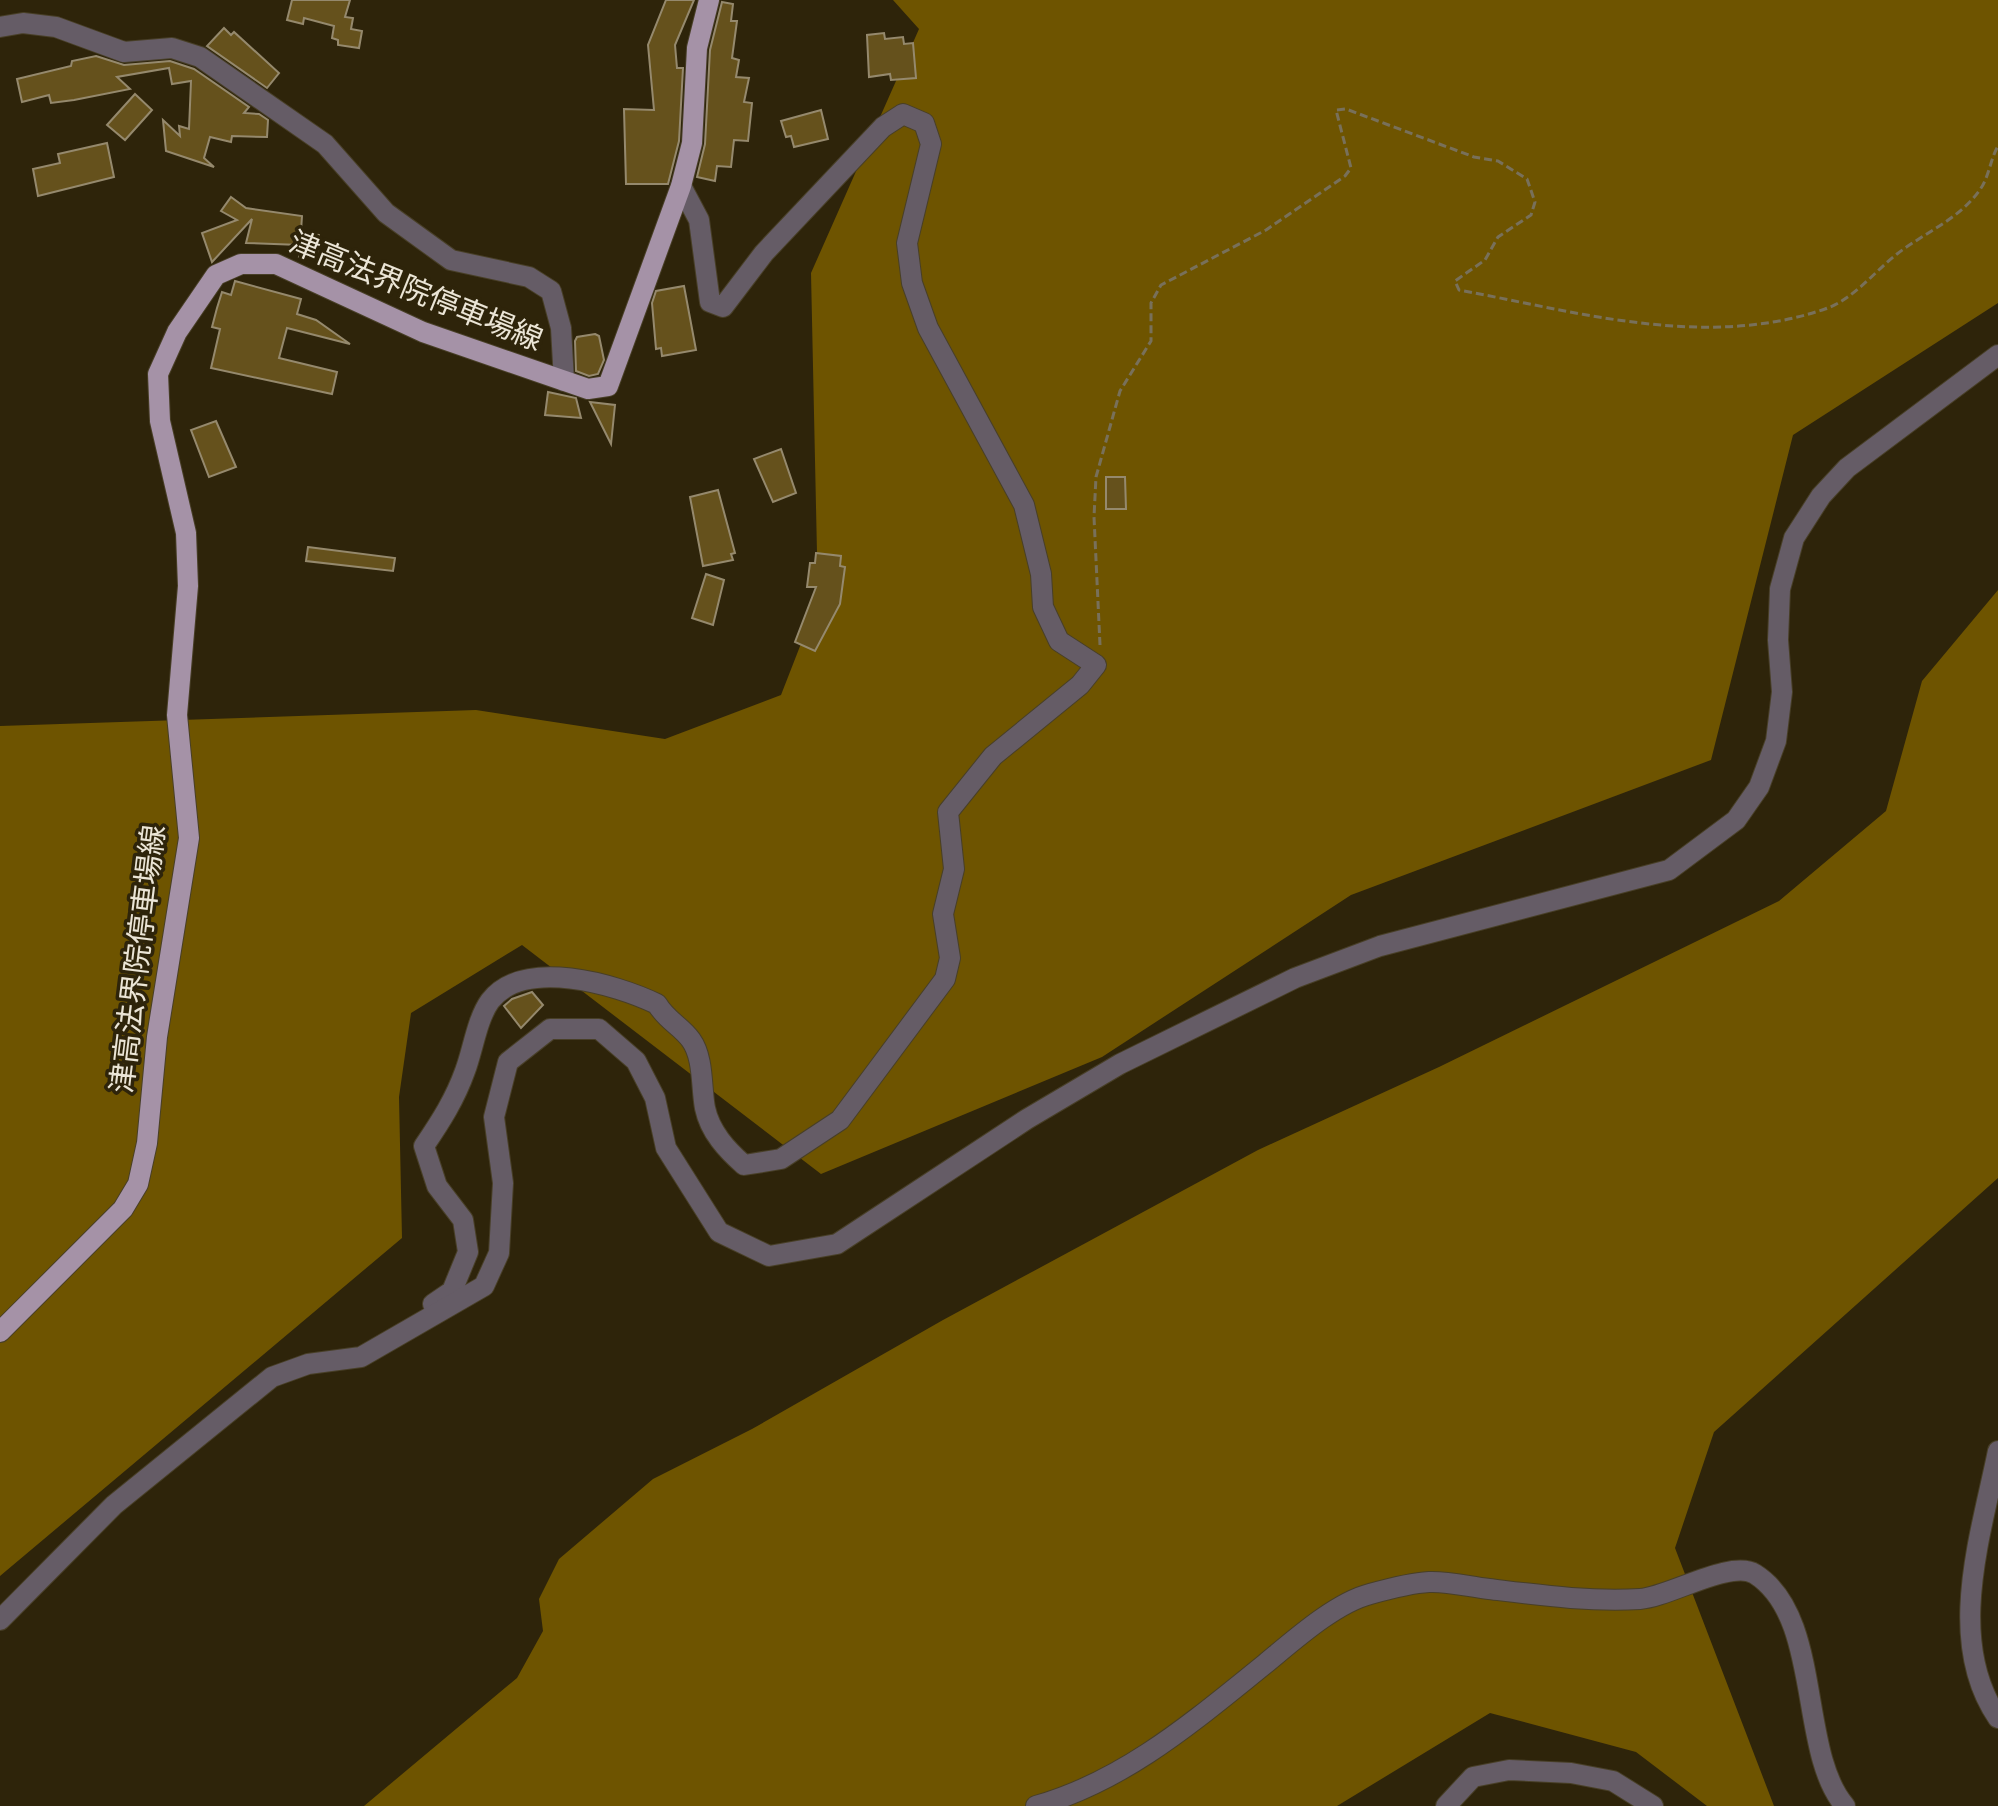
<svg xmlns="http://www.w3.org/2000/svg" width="1998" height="1806" viewBox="0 0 1998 1806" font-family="'Exo 2','Noto Sans JP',sans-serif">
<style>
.forest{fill:#6e5400}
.building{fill:#65511c;stroke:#95896d;stroke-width:2}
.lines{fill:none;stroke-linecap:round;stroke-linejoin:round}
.minor-casing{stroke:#483f27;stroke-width:22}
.major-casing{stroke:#483f27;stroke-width:22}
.path{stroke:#78705a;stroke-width:3;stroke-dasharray:8 4;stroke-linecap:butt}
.minor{stroke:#655c66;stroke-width:20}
.major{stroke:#a592a7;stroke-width:20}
.labels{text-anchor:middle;stroke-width:7;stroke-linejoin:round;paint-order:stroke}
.street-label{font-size:30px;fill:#ebe5d6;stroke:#2e240a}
</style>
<rect width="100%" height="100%" fill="#2e240a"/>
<!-- forest -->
<g class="forest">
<polygon points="893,0 1998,0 1998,303 1793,435 1711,760 1351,895 1102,1057 821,1174 522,945 411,1013 399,1097 402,1238 0,1576 0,726 476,710 665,739 781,695 818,600 811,273 919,29"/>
<polygon points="1998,590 1998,1178 1714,1432 1675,1548 1774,1806 1707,1806 1636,1752 1490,1713 1337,1806 364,1806 517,1678 543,1631 539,1599 559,1559 653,1479 752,1429 943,1320 1258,1150 1439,1067 1779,901 1886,811 1922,681"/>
</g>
<!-- building -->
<g class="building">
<polygon points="292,0 350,0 345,17 353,18 351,29 362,31 359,48 338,45 338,40 332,38 334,26 304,18 303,24 287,20"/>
<polygon points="666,0 694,0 675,45 677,68 683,68 679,141 668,184 626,184 624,109 654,110 648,45"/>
<polygon points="722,2 733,4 731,21 737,21 732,58 739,60 736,77 749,78 744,102 752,103 748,141 734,140 731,167 717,166 715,181 697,177 705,144 710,50"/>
<polygon points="224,28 231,35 234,32 279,73 267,88 207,46"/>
<polygon points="884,33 885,39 903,37 904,44 913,43 916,78 891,80 890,74 869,77 867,35"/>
<polygon points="96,56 124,65 170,61 194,69 249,107 244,113 259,114 268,120 267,137 232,136 231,142 210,137 204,158 214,167 166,151 163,120 180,136 179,126 189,129 191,81 172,84 169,68 117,77 130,89 74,100 51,103 49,95 22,102 17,79 71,66 72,61"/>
<polygon points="135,94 152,110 125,140 107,125"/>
<polygon points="821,110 828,139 794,147 791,136 786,137 781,121"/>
<polygon points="107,143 114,177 38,196 33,169 60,163 58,154"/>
<polygon points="231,197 246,208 302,216 301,231 319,235 318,258 299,257 300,245 246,243 252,219 212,262 202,233 237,220 221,211"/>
<polygon points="235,281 301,299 297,314 316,320 350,344 287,328 279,358 337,372 332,394 211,368 220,329 212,327 217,308 222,292 231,295"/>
<polygon points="684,286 696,350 662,356 661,348 656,349 652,303 656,291"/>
<polygon points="595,334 599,336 604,360 598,374 589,376 576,371 575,341 577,337"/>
<polygon points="548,392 576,398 581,418 545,415"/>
<polygon points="590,402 615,405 611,444"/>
<polygon points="216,421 236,467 209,477 191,430"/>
<polygon points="781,449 796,493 773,502 754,459"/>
<polygon points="1106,477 1125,477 1126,509 1106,509"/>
<polygon points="718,490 735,553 731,554 733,560 703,566 690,497"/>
<polygon points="308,547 395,558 393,571 306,561"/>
<polygon points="816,553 841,556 840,566 845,567 840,604 815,651 795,642 816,587 807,587 810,563 815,563"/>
<polygon points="706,574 724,580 713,625 692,618"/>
<polygon points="532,992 543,1005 521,1028 504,1006 512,999"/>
</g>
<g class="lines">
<!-- minor casing -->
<g class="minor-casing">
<g id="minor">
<polyline points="0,27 23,23 56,27 124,52 172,48 200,57 325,144 386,213 451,260 529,277 551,291 561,328 564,381"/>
<path d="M 433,1304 L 452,1291 L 468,1252 L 463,1220 L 437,1186 L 424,1146 C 441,1121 455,1099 465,1071 C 473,1050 477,1019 490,1001 C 524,957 615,984 657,1004 C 666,1020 681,1026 691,1040 C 704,1058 701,1088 705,1108 C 710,1132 727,1150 744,1165 L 781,1159 L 840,1120 L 945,979 L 950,958 L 943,914 L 954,869 L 948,812 L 993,756 L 1080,685 L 1096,665 L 1059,641 L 1043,607 L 1041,574 L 1024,505 L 928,328 L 912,283 L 907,243 L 931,144 L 924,123 L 903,114 L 883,127 L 764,253 L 723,307 L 710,302 L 699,220 L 681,186"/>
<path d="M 1998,1451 C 1981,1535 1945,1641 1998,1718"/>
<polyline points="0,1620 114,1505 272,1377 308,1364 361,1357 484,1286 499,1253 503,1183 494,1117 508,1062 550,1029 599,1029 636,1061 655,1098 666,1148 719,1232 769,1256 837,1244 1027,1119 1120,1064 1295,978 1380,946 1669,870 1736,820 1759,787 1776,741 1782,692 1778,640 1780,589 1794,538 1821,496 1847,468 1998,355"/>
<path d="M 1036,1806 C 1125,1781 1194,1721 1265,1664 C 1293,1641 1335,1603 1370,1594 C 1388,1589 1410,1583 1429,1582 C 1448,1581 1470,1587 1489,1589 C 1539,1595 1589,1602 1640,1599 C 1669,1597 1731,1559 1755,1574 C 1823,1617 1798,1752 1845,1806"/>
<polyline points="1446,1806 1473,1777 1509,1770 1571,1773 1613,1781 1653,1806"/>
</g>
</g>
<!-- major casing -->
<g class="major-casing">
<polyline id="major" points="0,1332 123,1209 138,1184 147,1143 157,1037 189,838 177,715 188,586 186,533 160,421 158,374 177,332 216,275 241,264 276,264 423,332 588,389 608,386 681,186 692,143 697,48 709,0"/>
</g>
<!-- path -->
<path class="path" d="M 1100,645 L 1094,517 L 1096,477 L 1120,391 L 1151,341 L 1151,303 L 1161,285 L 1266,230 L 1345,176 L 1351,168 L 1336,110 L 1346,109 L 1474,157 L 1498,161 L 1527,179 L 1535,202 L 1531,215 L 1498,237 L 1485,260 L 1455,281 L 1459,290 C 1578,312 1705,350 1825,309 C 1854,299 1875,271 1897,254 C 1924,233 1959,219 1979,191 C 1989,178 1990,160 1998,146"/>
<!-- minor -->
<use href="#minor" class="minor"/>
<!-- major -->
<use href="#major" class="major"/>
</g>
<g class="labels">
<!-- street labels -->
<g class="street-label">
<text transform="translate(416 291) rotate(22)" y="10">津高法界院停車場線</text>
<text transform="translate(138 959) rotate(-83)" y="10">津高法界院停車場線</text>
</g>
</g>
</svg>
